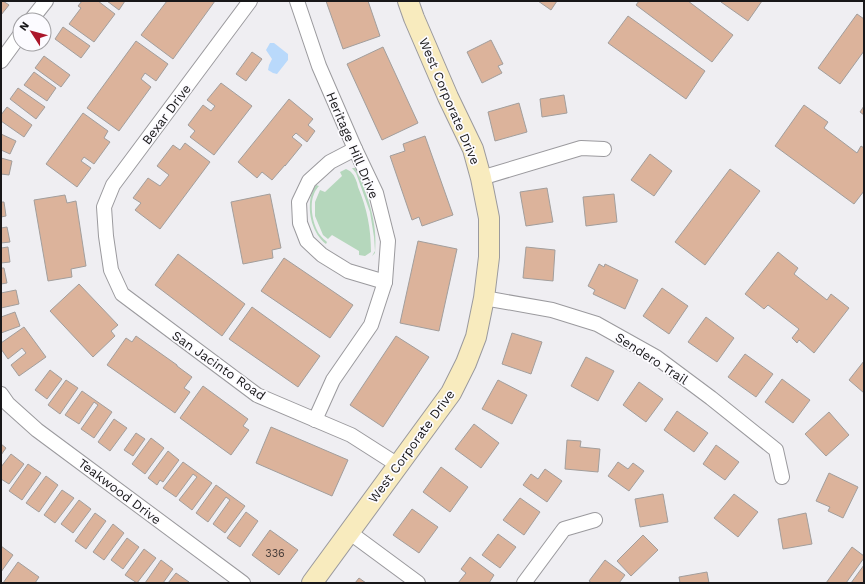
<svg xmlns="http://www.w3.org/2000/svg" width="865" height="584" viewBox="0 0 865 584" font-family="'Work Sans',sans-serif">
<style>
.green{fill:#b5d7bc}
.water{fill:#b9d9fb}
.building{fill:#dcb39b;stroke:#a29e9c}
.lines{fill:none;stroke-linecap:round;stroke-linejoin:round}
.street-casing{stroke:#9b9a9e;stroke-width:16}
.secondary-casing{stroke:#9b9a9e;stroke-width:22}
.street{stroke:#fff;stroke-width:14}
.secondary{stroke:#f8ebbe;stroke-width:20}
.labels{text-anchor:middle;stroke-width:3.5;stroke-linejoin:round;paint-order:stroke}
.number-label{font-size:11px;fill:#493e3a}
.street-label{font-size:13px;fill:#181719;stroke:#fcfbff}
</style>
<rect width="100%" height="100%" fill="#efeef2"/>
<!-- green -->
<g class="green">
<path d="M 352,168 L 355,168 C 368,195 378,223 375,253 L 372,256 L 375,251 L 374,237 L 370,212 L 356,173 Z"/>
<path d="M 346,169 C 348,170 350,171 351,172 C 355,176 357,182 358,187 C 367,208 371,229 371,252 L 365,256 L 359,255 L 359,251 L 332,235 L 328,239 L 323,235 L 315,216 L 315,202 L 320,190 L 325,192 L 342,176 L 340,172 Z"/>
<path d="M 316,185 L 319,186 C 317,188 315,191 314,194 C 309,205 313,226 320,235 C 322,238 325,240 327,242 L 326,244 C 313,234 307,213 311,196 C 312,192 314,188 316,185 Z"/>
</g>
<!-- water -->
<polygon class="water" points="270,43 274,43 288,54 288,60 277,74 273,73 268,70 269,65 272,59 266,50"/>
<!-- building -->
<g class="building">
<polygon points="1,1 3,1 9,5 1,15"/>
<polygon points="82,1 98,1 115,14 94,42 69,24 81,8 78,6"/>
<polygon points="107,1 125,1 119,10"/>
<polygon points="167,1 215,1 173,59 141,35"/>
<polygon points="326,1 368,1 380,36 343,49"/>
<polygon points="538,1 557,1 551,10"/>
<polygon points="639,1 688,1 733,35 712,62 636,5"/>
<polygon points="722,1 762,1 748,21 721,2"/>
<polygon points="857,14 864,19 864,51 840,84 818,68"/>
<polygon points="628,16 705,71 686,99 608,43"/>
<polygon points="63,27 90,46 81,58 55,39"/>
<polygon points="491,40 503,64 498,66 502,73 482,83 467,52"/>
<polygon points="136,41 168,64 156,81 145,73 141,79 151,87 119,131 87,108"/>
<polygon points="383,47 418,123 382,140 347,64"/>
<polygon points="252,52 262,59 246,81 236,74"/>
<polygon points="44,56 70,75 61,87 35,68"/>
<polygon points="34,72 56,88 47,101 24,85"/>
<polygon points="221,83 252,106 214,155 190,137 195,131 188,125 203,105 211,111 215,106 207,100"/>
<polygon points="18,88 45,107 36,119 10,99"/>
<polygon points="564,95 567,113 542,117 540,99"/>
<polygon points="289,99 313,119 308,125 315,131 307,142 296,133 292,137 302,145 285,166 285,165 272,180 262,172 257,178 238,162"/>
<polygon points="519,103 527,132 495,141 488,112"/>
<polygon points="804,105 828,122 824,128 857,153 861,146 864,148 864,191 854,204 775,146"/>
<polygon points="864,106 864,115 860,112"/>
<polygon points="7,107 32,125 24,137 1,121 1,115"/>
<polygon points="83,113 108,131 104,138 110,142 94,164 84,157 81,161 91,168 77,187 46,164"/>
<polygon points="1,134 16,141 10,154 1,150"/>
<polygon points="425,136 453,215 422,226 419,217 412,220 390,156 405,151 403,144"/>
<polygon points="185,143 210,162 160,229 135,210 141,203 133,198 148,178 160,186 169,175 157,166 173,145 180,150"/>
<polygon points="650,154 672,171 654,196 631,180"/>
<polygon points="1,158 12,161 9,175 1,174"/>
<polygon points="730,169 760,191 705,265 675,242"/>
<polygon points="547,188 553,222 526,226 520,192"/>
<polygon points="270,194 281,248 272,250 273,258 243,264 231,202"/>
<polygon points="614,194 617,222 586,226 583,197"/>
<polygon points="65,195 67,203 76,201 86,266 71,269 72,277 48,281 34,200"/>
<polygon points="1,202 4,202 6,216 1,217"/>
<polygon points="7,227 10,242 1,243 1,228"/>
<polygon points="418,241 457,249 439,331 400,323"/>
<polygon points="8,247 10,262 1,263 1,248"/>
<polygon points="526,247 555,250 553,281 523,278"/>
<polygon points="778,252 798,268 794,274 827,300 831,294 849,308 814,353 799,340 797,343 792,338 799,329 768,305 764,309 745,294"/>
<polygon points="178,254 245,304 222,336 155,285"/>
<polygon points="284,258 353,305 330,338 261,291"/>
<polygon points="599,264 604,267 605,264 638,280 625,309 593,294 595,290 588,286"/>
<polygon points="1,268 4,268 7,283 1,284"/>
<polygon points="79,284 118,325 111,331 115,336 93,357 50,311"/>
<polygon points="662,288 688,306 669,334 643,316"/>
<polygon points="16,290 19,304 1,308 1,293"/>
<polygon points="252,307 320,356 298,387 229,339"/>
<polygon points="15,312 20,326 1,333 1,317"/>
<polygon points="706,317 734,338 717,362 688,342"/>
<polygon points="24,327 46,357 19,376 11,365 26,353 22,348 8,359 1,349 1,343"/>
<polygon points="512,333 542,342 531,374 502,364"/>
<polygon points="136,336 177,365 177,366 192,377 184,388 190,392 175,413 107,365 126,338 132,342"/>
<polygon points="396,336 429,357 383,427 350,405"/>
<polygon points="745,354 773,374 756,397 728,377"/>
<polygon points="586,357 614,371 598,401 571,386"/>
<polygon points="864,361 864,393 849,380"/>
<polygon points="50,370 62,379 47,399 35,390"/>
<polygon points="782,379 810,400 793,423 765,402"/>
<polygon points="66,380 78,388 60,414 48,405"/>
<polygon points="498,380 527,395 512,424 482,409"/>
<polygon points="639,382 663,399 646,422 623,405"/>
<polygon points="203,386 248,419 243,426 249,430 231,455 180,418"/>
<polygon points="82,391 112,412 94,438 81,429 98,405 94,402 79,424 65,415"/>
<polygon points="677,411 708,433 694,452 664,430"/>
<polygon points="829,412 849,435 826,456 805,434"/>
<polygon points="114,419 127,428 110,451 98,442"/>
<polygon points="474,424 499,443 481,468 455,449"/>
<polygon points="271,427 348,460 332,496 256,463"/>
<polygon points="136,433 145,439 133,456 124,450"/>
<polygon points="151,438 164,448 145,474 132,464"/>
<polygon points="567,440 581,441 580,447 600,449 598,472 565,469"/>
<polygon points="1,444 6,448 1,455"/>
<polygon points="716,445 739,462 725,480 703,464"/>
<polygon points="168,451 179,460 163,482 160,480 157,485 148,478"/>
<polygon points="11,454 24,464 9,484 1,479 1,467"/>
<polygon points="183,462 212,483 192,510 179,500 197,477 193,474 176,497 163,488"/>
<polygon points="618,462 628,469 633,463 644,471 629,491 608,476"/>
<polygon points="28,464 41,473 22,500 9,491"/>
<polygon points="441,467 468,487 450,512 423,492"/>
<polygon points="545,469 562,481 547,502 523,485 531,474 538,479"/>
<polygon points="829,473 858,487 843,518 828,511 830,507 816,501"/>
<polygon points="46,476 58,485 39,512 26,503"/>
<polygon points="216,485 245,506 225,533 213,524 230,500 226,497 208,522 196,513"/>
<polygon points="62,490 74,498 55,523 44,515"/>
<polygon points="663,494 668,522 640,527 635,499"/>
<polygon points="734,494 758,512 738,537 714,518"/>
<polygon points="520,498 540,512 524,535 503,520"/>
<polygon points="79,500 91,509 73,533 61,524"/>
<polygon points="412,509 438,527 419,553 393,535"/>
<polygon points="246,512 258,521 240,547 227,538"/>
<polygon points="95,513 106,521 86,549 75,541"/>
<polygon points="806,513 812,544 783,549 778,519"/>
<polygon points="113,524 124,533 104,560 93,552"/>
<polygon points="270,530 298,550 279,575 252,555"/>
<polygon points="498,534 516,547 500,568 482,555"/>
<polygon points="643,535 658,550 631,576 617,561"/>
<polygon points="127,538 139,547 123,569 111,560"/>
<polygon points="1,546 13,555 1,572"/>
<polygon points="852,547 864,556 864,558 846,583 826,583"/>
<polygon points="144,549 156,558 137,583 125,575"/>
<polygon points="470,557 494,575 489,583 458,583 466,573 461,569"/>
<polygon points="161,560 173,569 163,583 145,583"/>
<polygon points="605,560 625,575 619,583 592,583 589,581"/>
<polygon points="18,562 39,577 35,583 3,583"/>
<polygon points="864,565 864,583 851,583"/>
<polygon points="707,572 709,583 680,583 679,577"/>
<polygon points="176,573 189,582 188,583 168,583"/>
<polygon points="359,578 366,583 355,583"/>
</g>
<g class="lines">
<!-- street casing -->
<g class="street-casing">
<g id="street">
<polyline points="250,1 113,185 104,207 106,236 111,270 122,294 257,395 351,435 398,465"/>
<polyline points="297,1 319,66 355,149 376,193 388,241 385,282 371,325 333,380 315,420"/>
<polyline points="31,20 46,1"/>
<polyline points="1,61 20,35"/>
<polyline points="355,149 330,162 309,181 299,202 300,223 307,241 322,255 348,271 385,282"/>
<polyline points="481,178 581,148 604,149"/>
<polyline points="484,298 552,310 597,324 656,357 711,398 776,450 782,477"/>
<polyline points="1,394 8,404 37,430 243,583"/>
<polyline points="349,532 418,583"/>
<polyline points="524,583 564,529 595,520"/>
</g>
</g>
<!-- secondary casing -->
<g class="secondary-casing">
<polyline id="secondary" points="312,583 451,393 466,363 476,337 484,298 489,257 489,218 481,178 473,149 448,97 414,18 408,1"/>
</g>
<!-- street -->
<use href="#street" class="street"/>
<!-- secondary -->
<use href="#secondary" class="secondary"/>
</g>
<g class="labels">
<!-- number labels -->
<g class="number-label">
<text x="275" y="557">336</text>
</g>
<!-- street labels -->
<g class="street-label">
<text transform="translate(450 101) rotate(67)" y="5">West Corporate Drive</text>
<text transform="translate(166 114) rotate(-53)" y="5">Bexar Drive</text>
<text transform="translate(353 145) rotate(67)" y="5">Heritage Hill Drive</text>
<text transform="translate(652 358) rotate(33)" y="5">Sendero Trail</text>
<text transform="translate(219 365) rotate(35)" y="5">San Jacinto Road</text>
<text transform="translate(411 446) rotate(-54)" y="5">West Corporate Drive</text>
<text transform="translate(120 491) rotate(37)" y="5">Teakwood Drive</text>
</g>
</g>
<!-- border -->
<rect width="865" height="584" fill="none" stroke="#181719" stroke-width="4"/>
<!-- north arrow -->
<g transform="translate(32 32) rotate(306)"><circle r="19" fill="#fcfbff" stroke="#a1a0a3"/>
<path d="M0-3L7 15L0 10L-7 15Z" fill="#ab162a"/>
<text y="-6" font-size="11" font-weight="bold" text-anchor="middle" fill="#181719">N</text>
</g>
</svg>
